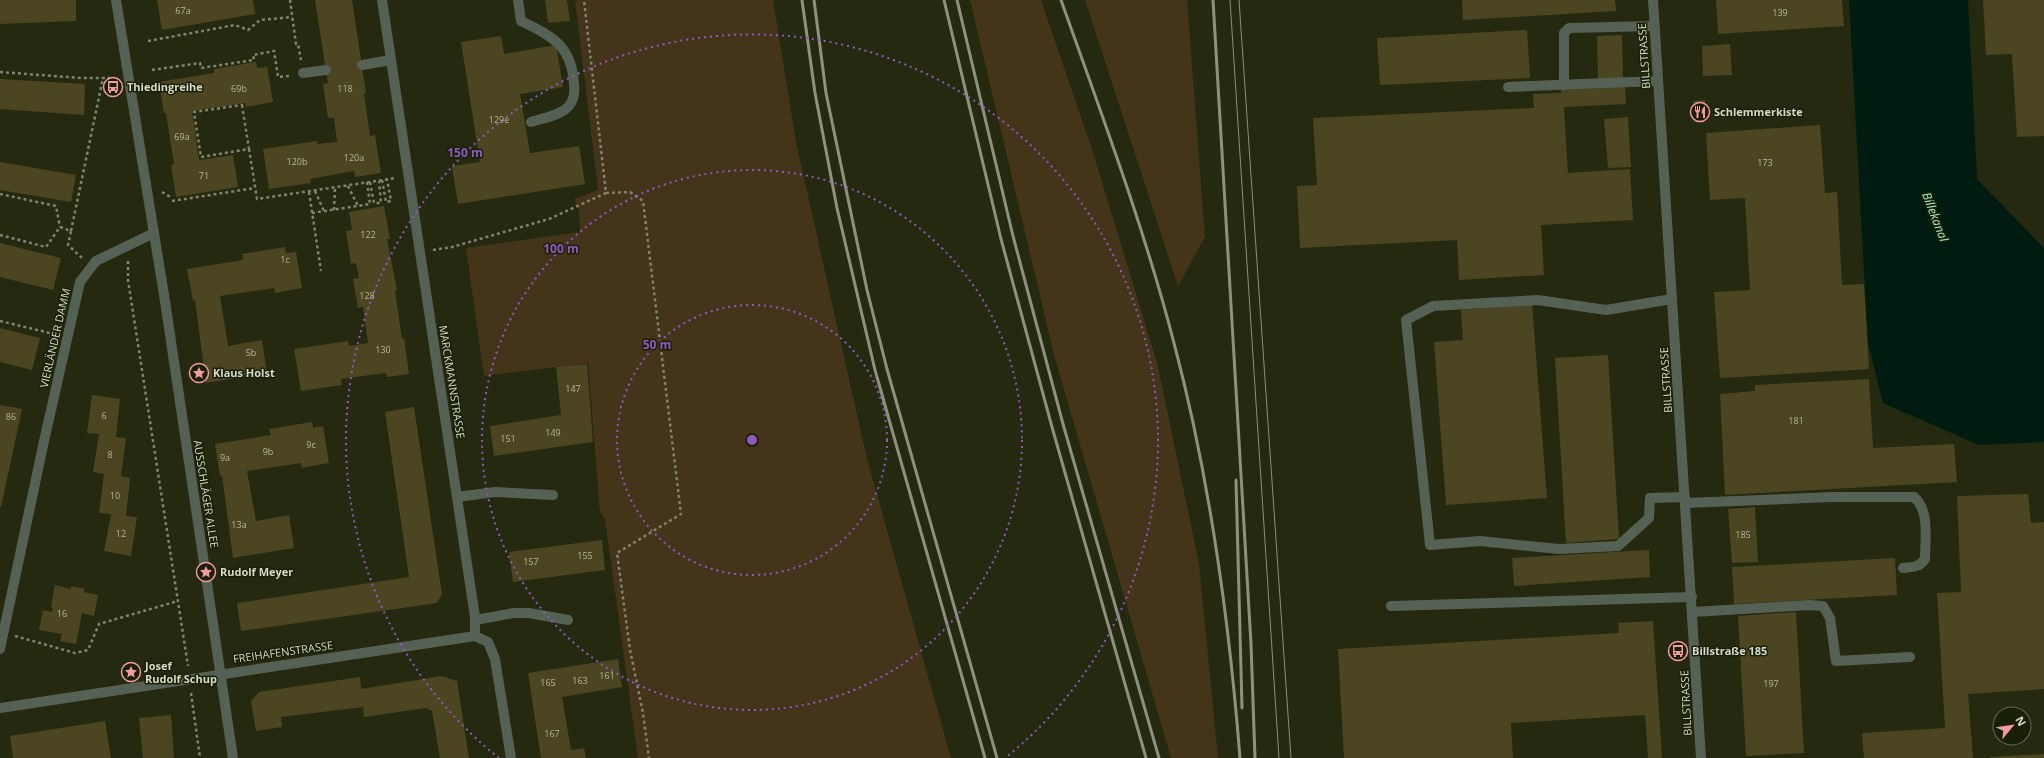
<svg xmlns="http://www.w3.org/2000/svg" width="2044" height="758" viewBox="0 0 2044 758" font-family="'Open Sans',sans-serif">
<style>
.green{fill:#44341a}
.water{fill:#001b0f}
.building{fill:#4c4522}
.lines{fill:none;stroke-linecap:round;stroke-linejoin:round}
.path{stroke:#7f846f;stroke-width:2.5;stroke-dasharray:3 3;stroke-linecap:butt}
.service{stroke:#566155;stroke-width:10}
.minor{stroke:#566155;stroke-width:10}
.tertiary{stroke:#566155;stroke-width:10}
.tram{stroke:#8d917d;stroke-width:1}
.rail{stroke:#8d917d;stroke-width:3}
.ring{fill:none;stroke:#9258c2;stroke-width:2;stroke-dasharray:2 4}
.labels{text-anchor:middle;stroke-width:3;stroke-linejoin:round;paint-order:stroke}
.number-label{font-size:9px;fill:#b4b5a0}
.street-label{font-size:11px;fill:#d6daca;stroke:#1a2006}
.poi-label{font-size:11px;font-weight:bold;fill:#d6daca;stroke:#1a2006;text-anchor:start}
.water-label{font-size:12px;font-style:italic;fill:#a7ebc9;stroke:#1a2006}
.centre{fill:#9258c2;stroke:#1a2006;stroke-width:2}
.ring-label{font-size:12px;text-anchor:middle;font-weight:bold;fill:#9258c2;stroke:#1a2006;stroke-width:3;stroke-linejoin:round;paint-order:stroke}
</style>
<rect width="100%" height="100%" fill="#242910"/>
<!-- green -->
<g class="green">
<polygon points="575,0 773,0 796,142 867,459 951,758 638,758 605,519 600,512 588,363 484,376 466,248 580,232 579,210 574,199 598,190"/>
<polygon points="970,0 1041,0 1092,149 1158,366 1199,564 1218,758 1171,758 1054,355"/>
<polygon points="1085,0 1187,0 1205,237 1178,286"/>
</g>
<!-- water -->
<polygon class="water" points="1849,0 1968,0 1977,179 2044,248 2044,442 1979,445 1883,403 1868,343"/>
<!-- building -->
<g class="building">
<polygon points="0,0 76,0 76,21 0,24"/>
<polygon points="157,0 253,0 255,14 162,30"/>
<polygon points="315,0 352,0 366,93 364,94 370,136 375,135 381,173 355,177 354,171 310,179 311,183 269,189 263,149 317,141 317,144 337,142 334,118 328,118 323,84 328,83"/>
<polygon points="545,0 567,0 570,21 548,23"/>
<polygon points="1462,0 1615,0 1616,11 1463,20"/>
<polygon points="1716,0 1842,0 1844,26 1718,34"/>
<polygon points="1983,0 2044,0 2044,136 2017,137 2012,54 1986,55"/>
<polygon points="1527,30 1530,78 1380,85 1377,38"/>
<polygon points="1622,35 1623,80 1598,81 1597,36"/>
<polygon points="501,36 504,54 556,45 563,87 520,94 530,153 579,146 585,184 458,204 452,166 480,162 461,42"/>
<polygon points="1730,44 1732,75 1703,76 1702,46"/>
<polygon points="256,62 257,68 267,67 273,102 246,107 245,103 192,111 199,160 233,155 238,187 176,197 171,165 174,164 166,113 164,113 159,82 214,73 214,69"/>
<polygon points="0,79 85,84 84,115 0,109"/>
<polygon points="1625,87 1626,104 1564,107 1568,173 1630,169 1633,220 1541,225 1544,275 1459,280 1457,240 1300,248 1297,186 1317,185 1313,118 1534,108 1533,94 1561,93 1561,90"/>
<polygon points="1705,100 1706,121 1694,122 1693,101"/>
<polygon points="1628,117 1631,167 1608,168 1604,119"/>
<polygon points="1820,125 1825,193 1837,192 1842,285 1864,284 1869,369 1720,378 1714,292 1750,290 1745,198 1710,200 1706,133"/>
<polygon points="0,162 76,175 71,202 0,190"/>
<polygon points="384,206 390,239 387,239 397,291 395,291 402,339 404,338 409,374 387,377 386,373 341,379 342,385 301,391 294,349 348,341 349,346 368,343 363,307 358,308 353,279 359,278 356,263 351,264 346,231 352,230 349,212"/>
<polygon points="0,243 61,258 53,290 0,277"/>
<polygon points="285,247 286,253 296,252 302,288 275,293 274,288 220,296 228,346 262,340 267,373 206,383 195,300 193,301 187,269 243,260 242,254"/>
<polygon points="1532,304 1547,498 1446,505 1434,342 1463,340 1461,310"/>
<polygon points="0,328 40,338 32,370 0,362"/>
<polygon points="1608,355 1619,539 1566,543 1555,358"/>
<polygon points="587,364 593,442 494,456 490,426 561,415 556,367"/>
<polygon points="1869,379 1873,448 1954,444 1957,482 1725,495 1720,394 1755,391 1755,385"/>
<polygon points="92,395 120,399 116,437 126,438 121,476 130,478 126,516 137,517 131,556 104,551 111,514 99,513 104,474 93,472 99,434 87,433"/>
<polygon points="0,405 22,409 1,507 0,507"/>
<polygon points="414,407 442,594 437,603 241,631 237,603 409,577 385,412"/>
<polygon points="312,422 313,428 323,426 329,463 302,468 301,463 247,471 256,521 289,515 294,548 233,558 222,475 220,476 215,444 271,435 269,429"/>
<polygon points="2028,494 2031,523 2044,522 2044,689 1968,694 1973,758 1864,758 1862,733 1945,728 1937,593 1961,592 1957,496"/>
<polygon points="1755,507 1758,562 1732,563 1728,509"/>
<polygon points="602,540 605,570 513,582 509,552"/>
<polygon points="1649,550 1650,577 1514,586 1512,558"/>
<polygon points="1895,558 1897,595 1734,604 1732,567"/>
<polygon points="55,585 71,589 71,586 85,589 84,592 98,595 94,616 82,613 76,644 60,641 62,634 39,630 43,610 52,612 53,608 51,607"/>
<polygon points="1796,612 1804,753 1746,756 1738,616"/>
<polygon points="1653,621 1662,758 1648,758 1645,715 1511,723 1513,758 1344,758 1338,649 1619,633 1618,623"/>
<polygon points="618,659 622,687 562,697 571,750 584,748 586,758 541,758 528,673"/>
<polygon points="442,676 457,681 469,758 440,758 432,711 426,708 364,717 363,707 281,717 282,727 256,731 251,701 259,692 360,677 361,689"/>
<polygon points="171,715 174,758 143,758 139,718"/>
<polygon points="105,721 111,758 13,758 10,736"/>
<polygon points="2044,754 2044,758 1990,758 1990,757"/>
</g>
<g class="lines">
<!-- path -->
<g class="path">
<polyline points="290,0 296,44 298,44 301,60"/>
<polyline points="148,41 235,25 248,30 260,20 292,17"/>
<polyline points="152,70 200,63 201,68 254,60 253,55 274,51 278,77 289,76"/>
<polyline points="0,72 81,78 115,78"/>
<polygon points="242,105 249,149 201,157 194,112"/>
<polyline points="249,149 257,199 396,178"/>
<polyline points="382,180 386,202 391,201 387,179"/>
<polyline points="370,182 374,203 381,203 379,181"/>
<polyline points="348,186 358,206"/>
<polyline points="315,191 324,211"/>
<polyline points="162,192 172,198"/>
<polyline points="309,192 321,271"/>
<polyline points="606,193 630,192 643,201 681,514 617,553 630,650 643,713 649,758"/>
<polyline points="0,194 56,206 60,227"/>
<polyline points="172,201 255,188"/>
<polyline points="334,210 335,188"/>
<polyline points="312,213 370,204 367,182"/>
<polyline points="71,231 103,78"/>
<polyline points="0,235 46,247 60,227 71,231 68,245 82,258"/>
<polyline points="433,250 452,247 549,219 606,193 584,0"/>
<polyline points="128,261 128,280 188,666"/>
<polyline points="0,321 54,334"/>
<polyline points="15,636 75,653 88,650 99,624 178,601"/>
<polyline points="191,693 200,758"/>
</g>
<!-- service -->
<g class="service">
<path d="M 518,0 L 521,21 C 552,36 572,46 574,84 C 575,92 574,101 568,107 C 559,116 543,118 531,122"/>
<polyline points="362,65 391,60"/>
<polyline points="303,73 326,70"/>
<polyline points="1564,85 1564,33 1569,28 1654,26"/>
<polyline points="1508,87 1658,81"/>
<polyline points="1672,299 1606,310 1538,300 1433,306 1406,320 1430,545 1480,541 1559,549 1618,546 1649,518 1650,498 1685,497"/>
<polyline points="457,497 495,492 553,495"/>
<path d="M 1686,503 L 1832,497 L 1914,497 C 1930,510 1925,540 1925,559 C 1920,567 1913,567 1903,568"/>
<polyline points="1391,606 1692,597"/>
<polyline points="1693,612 1809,605 1823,606 1830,618 1836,661 1910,657"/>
<polyline points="475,620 514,613 529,613 568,620"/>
</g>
<!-- minor -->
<g class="minor">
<polyline points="382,0 475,617 475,636"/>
<polyline points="475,636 488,642 495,659 511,758"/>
<polyline points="0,649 44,441 80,282 96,261 154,233"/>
<polyline points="0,708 475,636"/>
</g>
<!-- tertiary -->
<g class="tertiary">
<polyline points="116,0 165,301 233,758"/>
<polyline points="1653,0 1701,758"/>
</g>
<!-- tram -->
<g class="tram">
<polyline points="1230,0 1279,758"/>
<polyline points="1239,0 1291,758"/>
</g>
<!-- rail -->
<g class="rail">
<polyline points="802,0 815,93 837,208 875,370 985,758"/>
<polyline points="814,0 826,93 867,290 887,369 997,758"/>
<polyline points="944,0 1001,239 1052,427 1146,758"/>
<polyline points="957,0 1013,236 1063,424 1159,758"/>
<path d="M 1061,0 C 1101,113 1144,227 1174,343 C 1210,479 1229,618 1240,758"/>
<polyline points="1213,0 1251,644 1255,758"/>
<polyline points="1236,480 1242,708"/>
</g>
</g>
<!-- distance rings -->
<g class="ring">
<circle cx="752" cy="440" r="135"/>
<circle cx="752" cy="440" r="270"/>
<path d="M499 758A406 406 0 1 1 1005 758"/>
</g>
<!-- icons -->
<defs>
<g id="bus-ring" transform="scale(1)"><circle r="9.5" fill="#1a2006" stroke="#f49aa3" stroke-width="1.5"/><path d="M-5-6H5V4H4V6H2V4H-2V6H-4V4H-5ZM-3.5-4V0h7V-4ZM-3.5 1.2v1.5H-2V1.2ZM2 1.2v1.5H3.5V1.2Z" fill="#f49aa3"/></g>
<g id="restaurant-ring" transform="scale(1)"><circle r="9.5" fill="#1a2006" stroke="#f49aa3" stroke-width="1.5"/><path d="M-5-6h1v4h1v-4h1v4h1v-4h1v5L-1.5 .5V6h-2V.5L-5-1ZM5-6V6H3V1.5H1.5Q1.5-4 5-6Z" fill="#f49aa3"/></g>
<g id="sight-ring" transform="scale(1)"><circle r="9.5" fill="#1a2006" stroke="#f49aa3" stroke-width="1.5"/><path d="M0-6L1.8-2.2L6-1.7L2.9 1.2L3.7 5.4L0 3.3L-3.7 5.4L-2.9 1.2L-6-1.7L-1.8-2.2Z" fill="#f49aa3"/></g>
</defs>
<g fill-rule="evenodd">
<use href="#bus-ring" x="113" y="87"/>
<use href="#restaurant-ring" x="1700" y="112"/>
<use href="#sight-ring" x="199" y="373"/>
<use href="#sight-ring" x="206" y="572"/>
<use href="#bus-ring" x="1678" y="651"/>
<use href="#sight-ring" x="131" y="672"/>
</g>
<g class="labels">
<!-- number labels -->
<g class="number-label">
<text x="183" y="14">67a</text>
<text x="1780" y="16">139</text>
<text x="239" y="92">69b</text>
<text x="345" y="92">118</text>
<text x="499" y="123">129e</text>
<text x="182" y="140">69a</text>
<text x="354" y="161">120a</text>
<text x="297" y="165">120b</text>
<text x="1765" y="166">173</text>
<text x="204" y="179">71</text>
<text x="368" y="238">122</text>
<text x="285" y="263">1c</text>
<text x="367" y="299">128</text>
<text x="383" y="353">130</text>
<text x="251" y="356">5b</text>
<text x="573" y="392">147</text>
<text x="104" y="419">6</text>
<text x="11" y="420">86</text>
<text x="1796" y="424">181</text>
<text x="553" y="436">149</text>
<text x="508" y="442">151</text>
<text x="311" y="448">9c</text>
<text x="268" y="455">9b</text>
<text x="110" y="458">8</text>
<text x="225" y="461">9a</text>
<text x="115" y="499">10</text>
<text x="239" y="528">13a</text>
<text x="121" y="537">12</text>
<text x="1743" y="538">185</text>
<text x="585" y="559">155</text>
<text x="531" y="565">157</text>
<text x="62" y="617">16</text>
<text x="607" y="679">161</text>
<text x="580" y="684">163</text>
<text x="548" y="686">165</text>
<text x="1771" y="687">197</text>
<text x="552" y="737">167</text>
</g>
<!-- street labels -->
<g class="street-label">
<text transform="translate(1644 56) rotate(-94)" y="4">BILLSTRASSE</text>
<text transform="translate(55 338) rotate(-77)" y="4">VIERLÄNDER DAMM</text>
<text transform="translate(1666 380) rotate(-94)" y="4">BILLSTRASSE</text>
<text transform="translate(452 382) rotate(81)" y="4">MARCKMANNSTRASSE</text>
<text transform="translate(206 494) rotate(81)" y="4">AUSSCHLÄGER ALLEE</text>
<text transform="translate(283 652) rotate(-8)" y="4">FREIHAFENSTRASSE</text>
<text transform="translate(1686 703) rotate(-93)" y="4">BILLSTRASSE</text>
</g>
<!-- poi labels -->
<g class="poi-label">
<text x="127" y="91">Thiedingreihe</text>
<text x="1714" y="116">Schlemmerkiste</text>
<text x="213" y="377">Klaus Holst</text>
<text x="220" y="576">Rudolf Meyer</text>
<text x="1692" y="655">Billstraße 185</text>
<text x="145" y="670">Josef<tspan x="145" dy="13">Rudolf Schup</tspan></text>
</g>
<!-- water labels -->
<g class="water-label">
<text transform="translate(1935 217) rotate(69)" y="4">Billekanal</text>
</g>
</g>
<circle cx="752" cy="440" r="6" class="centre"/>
<g class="ring-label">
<text x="465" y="157">150 m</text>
<text x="561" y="253">100 m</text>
<text x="657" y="349">50 m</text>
</g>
<!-- north arrow -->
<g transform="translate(2012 726) rotate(61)"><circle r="19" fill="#1a2006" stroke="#656a54"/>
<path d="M0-3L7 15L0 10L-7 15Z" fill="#f49aa3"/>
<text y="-6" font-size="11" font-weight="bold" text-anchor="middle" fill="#d6daca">N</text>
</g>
</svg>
